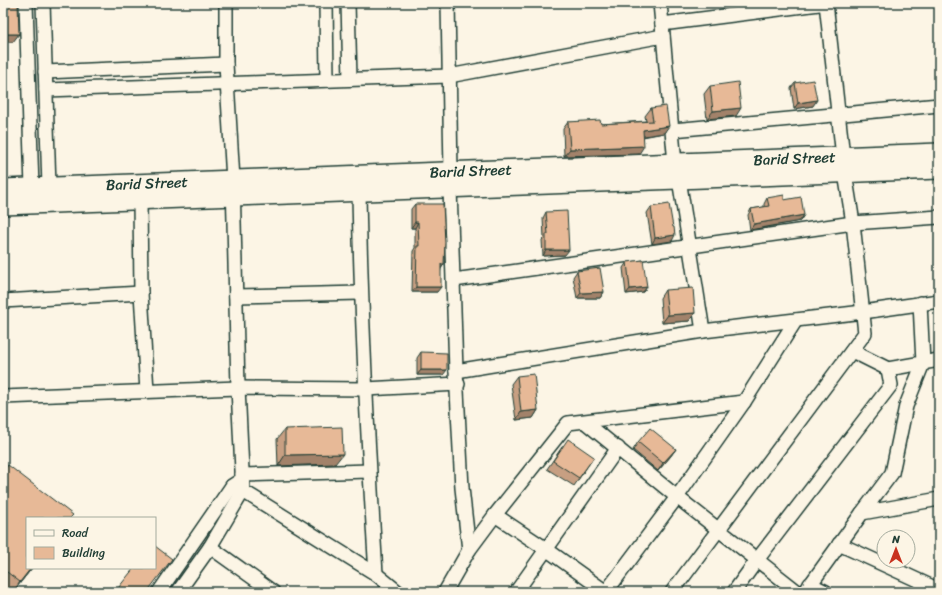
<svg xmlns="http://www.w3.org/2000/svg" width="942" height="595" viewBox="0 0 942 595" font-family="Sriracha,sans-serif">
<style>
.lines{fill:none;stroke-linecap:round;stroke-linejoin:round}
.street-casing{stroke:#1f3d34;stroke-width:16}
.secondary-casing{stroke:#1f3d34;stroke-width:22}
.street{stroke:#fcf5e5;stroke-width:13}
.secondary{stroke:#fcf5e5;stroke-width:19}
.wall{fill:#c79f82;stroke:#1f3d34}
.shaded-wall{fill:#a2826a;stroke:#1f3d34}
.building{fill:#e7b997;stroke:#1f3d34}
.labels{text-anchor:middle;stroke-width:3.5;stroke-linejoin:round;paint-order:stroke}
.street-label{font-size:15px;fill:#1f3d34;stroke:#fcf5e5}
</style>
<rect width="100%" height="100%" fill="#fcf5e5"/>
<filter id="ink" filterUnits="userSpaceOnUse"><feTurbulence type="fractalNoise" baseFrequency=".025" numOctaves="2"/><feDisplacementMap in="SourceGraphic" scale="8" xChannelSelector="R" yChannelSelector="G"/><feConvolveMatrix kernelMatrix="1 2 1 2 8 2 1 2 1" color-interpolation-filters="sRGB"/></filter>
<g filter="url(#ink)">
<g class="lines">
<!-- street casing -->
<g class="street-casing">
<g id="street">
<polyline points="26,3 32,188"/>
<polyline points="43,3 49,187"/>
<polyline points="326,3 327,80"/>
<polyline points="348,3 350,79"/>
<polyline points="448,3 451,172 450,188 456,371 462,488 469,550"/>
<polyline points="660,3 675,163"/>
<polyline points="826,3 843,157"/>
<polyline points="662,24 827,3"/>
<polyline points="45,72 226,64"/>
<polyline points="46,90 449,76 663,36"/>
<polyline points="673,130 939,105"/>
<polyline points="679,179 703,331"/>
<path d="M 359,192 C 361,319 368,446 376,574"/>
<polyline points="140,200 141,293 147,391"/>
<polyline points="454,280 853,223 939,217"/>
<polyline points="236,296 360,293"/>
<polyline points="3,301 141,293"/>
<polyline points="852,351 888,369 939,360"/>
<polyline points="456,371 703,331 863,312 939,301"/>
<polyline points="3,397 238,388 366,389 458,384"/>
<polyline points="585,422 677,497 798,592"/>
<polyline points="242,475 369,471"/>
<polyline points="232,486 243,491 376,574 398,592"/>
<polyline points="862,513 892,473 906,406 923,363 920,303"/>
<polyline points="495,515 546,549 606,592"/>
<polyline points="839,544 939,590"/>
<polyline points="210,547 273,592"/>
<polyline points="810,584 826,592"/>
<polyline points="159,592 232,486 238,482"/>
<polyline points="178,592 210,547 243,491 238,388 233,180 226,64 226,3"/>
<polyline points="445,592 469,550 495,515 568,423 744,402"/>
<polyline points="516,592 618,448"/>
<polyline points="606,592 677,497 744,402 796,320"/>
<polyline points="672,592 865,333 853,223 845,173"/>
<polyline points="734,592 757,560 891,385 888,369"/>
<polyline points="805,592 862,513 939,499"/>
</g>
</g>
<!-- secondary casing -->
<g class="secondary-casing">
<g id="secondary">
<path id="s1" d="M 3,189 L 939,153"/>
<polyline points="3,205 939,169"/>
</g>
</g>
<!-- street -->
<use href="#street" class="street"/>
<!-- secondary -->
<use href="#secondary" class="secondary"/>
</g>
<!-- wall -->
<g class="wall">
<polygon points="795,83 813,106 794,109 791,88"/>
<polygon points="710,86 736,116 707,119 704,94"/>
<polygon points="651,108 664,133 643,137 639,154 564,156 563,129 568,122 601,124 646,121 645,116"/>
<polygon points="767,198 784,200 804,215 800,221 750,230 748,215 751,209 764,207 764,204"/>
<polygon points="415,204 444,264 441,269 437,292 412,292 413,251 415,248 415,228 411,228 411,209"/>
<polygon points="651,207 673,227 672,241 652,244 647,213"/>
<polygon points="546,212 565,255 543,256 542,240 544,238 543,218"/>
<polygon points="627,262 647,287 643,292 626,294 623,268"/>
<polygon points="577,271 604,292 600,298 577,298 573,277"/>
<polygon points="665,290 695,313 689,321 662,323 660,298"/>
<polygon points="421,352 443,375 417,375 417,358"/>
<polygon points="517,376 538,410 533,418 516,420 511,384"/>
<polygon points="285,429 335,464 278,466 277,439"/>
<polygon points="638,442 676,449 670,457 658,471 633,450"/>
<polygon points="562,447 594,457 574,486 547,469"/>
<polygon points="3,472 27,518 27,568 32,568 13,592 11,592 3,586"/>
</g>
<!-- shaded-wall -->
<g class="shaded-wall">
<polygon points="3,34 19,34 13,42 3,42"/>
<polygon points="817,100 813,106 794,109 798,103"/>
<polygon points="741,108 736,116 707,119 713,111"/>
<polygon points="669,126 664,133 638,137 643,130"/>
<polygon points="644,146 639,154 564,156 570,149"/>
<polygon points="804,215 800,221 750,230 754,224"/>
<polygon points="415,222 418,222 415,228 411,228"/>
<polygon points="675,235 672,241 652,244 655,238"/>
<polygon points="546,250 569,250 565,255 543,256"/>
<polygon points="441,264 444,264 440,270"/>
<polygon points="416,287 441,287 437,292 412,292"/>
<polygon points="647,287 643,292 626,294 630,289"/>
<polygon points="604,292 600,298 577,298 581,293"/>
<polygon points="695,313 689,321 662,323 668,315"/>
<polygon points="421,370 447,370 443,375 417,375"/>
<polygon points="538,410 533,418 516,420 521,412"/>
<polygon points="676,449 670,457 658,471 663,463"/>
<polygon points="343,454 335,464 278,466 285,455"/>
<polygon points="31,568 32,568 13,592 20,582"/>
</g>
<!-- building -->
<g class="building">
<polygon points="3,3 18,3 19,34 3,34"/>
<polygon points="813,80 817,100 798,103 795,83"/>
<polygon points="738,82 741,108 713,111 710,86"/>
<polygon points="666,106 669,126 643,130 644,146 570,149 568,122 600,120 601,124 653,121 651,108"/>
<polygon points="784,195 784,200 801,197 804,215 754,224 751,209 769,206 767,198"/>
<polygon points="415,204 443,204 445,242 444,264 441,264 441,287 416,287 417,246 419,246 418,222 415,222"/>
<polygon points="669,204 673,227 674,227 675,235 655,238 651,207"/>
<polygon points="567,211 569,250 546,250 546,234 548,234 546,212"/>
<polygon points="643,260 647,287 630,289 627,262"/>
<polygon points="600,268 604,292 581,293 577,271"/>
<polygon points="693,288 695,313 668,315 665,290"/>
<polygon points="421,352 447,353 447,370 421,370"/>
<polygon points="534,374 538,410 521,412 517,376"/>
<polygon points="342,427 343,454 285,455 285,429"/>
<polygon points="650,428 676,449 663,463 638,442"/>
<polygon points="568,439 594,457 579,478 553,461"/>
<polygon points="8,465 73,515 70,518 27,518 27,568 31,568 20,582 3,569 3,472"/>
<polygon points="155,546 172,559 147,592 115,592 134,568 155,568"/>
</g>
</g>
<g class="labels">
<!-- street labels -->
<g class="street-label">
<text dy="5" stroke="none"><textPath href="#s1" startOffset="792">Barid Street</textPath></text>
<text dy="5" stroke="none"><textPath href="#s1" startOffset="468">Barid Street</textPath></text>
<text dy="5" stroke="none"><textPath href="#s1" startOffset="144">Barid Street</textPath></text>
</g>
</g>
<!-- margin -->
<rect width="942" height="595" fill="none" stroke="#fcf5e5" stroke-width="16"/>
<rect x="8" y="8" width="926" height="579" fill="none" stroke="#1f3d34" stroke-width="1.5" filter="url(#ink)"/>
<!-- legend -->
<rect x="26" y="517" width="130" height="52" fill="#fcf5e5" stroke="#a4ab9e"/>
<rect x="34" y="530" width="20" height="6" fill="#fcf5e5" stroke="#a4ab9e"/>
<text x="62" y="537" font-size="12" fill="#1f3d34">Road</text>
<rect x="34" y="547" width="20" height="12" fill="#e7b997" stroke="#a4ab9e"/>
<text x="62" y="557" font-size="12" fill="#1f3d34">Building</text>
<!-- north arrow -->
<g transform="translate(896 549)"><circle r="19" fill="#fcf5e5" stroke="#a4ab9e"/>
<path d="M0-3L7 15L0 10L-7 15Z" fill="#c8321e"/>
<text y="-6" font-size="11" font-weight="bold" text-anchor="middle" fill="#1f3d34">N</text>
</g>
</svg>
